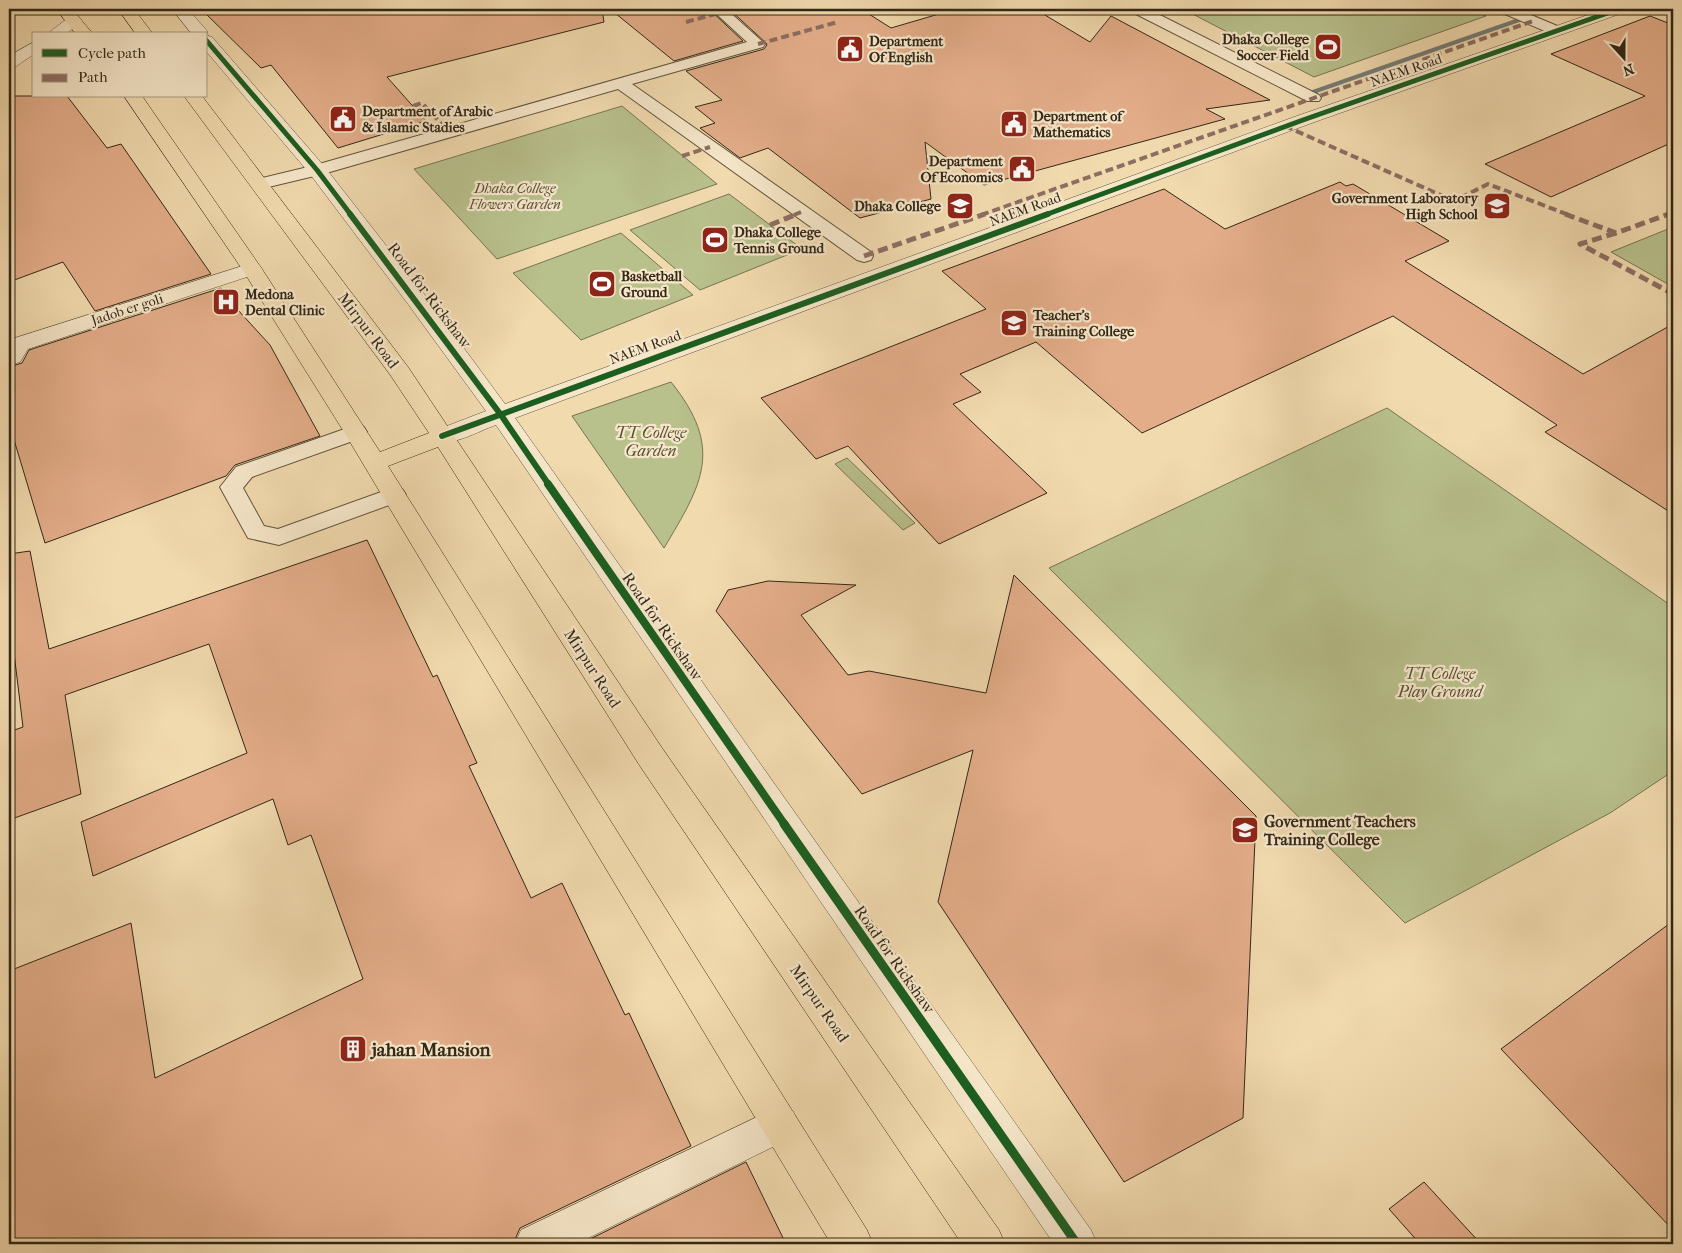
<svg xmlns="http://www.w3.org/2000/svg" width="1682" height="1253" viewBox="0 0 1682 1253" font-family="'IM FELL French Canon',serif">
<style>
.green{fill:#b8c08c;stroke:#767452}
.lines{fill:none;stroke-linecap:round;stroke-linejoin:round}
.stream{fill:#757d77;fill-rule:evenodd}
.building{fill:#e3ad89;stroke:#332717}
.service-casing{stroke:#62543d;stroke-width:2}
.minor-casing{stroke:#62543d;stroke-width:1}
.tertiary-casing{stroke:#62543d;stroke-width:1}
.trunk-casing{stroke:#332717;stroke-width:1}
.service{fill:#f6e7ca;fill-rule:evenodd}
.minor{fill:#f6e7ca;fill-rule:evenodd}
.tertiary{fill:#f6e7ca;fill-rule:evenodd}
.trunk{fill:#f1daae;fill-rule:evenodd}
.quiet-far1{stroke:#8d6e63;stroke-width:4;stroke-dasharray:8 4;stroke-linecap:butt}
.quiet{stroke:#8d6e63;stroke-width:5;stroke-dasharray:10 5;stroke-linecap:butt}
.cycleway-far3-casing{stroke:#f6e7ca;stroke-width:7}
.cycleway-far2-casing{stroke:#f6e7ca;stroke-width:9}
.cycleway-far1-casing{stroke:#f6e7ca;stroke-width:11}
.cycleway-casing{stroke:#f6e7ca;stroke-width:12}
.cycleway-far3{stroke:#1b5e20;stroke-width:5}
.cycleway-far2{stroke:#1b5e20;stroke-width:6}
.cycleway-far1{stroke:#1b5e20;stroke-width:8}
.cycleway{stroke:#1b5e20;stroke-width:9}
.labels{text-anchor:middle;stroke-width:4.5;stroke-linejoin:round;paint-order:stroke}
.far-poi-label{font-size:14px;font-weight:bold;fill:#332717;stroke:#f6e7ca;text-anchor:start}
.far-street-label{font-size:14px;fill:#332717;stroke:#f6e7ca}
.far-park-label{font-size:14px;font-style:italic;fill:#544d34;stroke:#f6e7ca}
.street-label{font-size:16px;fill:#332717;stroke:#f6e7ca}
.park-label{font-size:16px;font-style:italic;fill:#544d34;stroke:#f6e7ca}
.poi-label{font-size:16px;font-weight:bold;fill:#332717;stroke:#f6e7ca;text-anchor:start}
.near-poi-label{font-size:19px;font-weight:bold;fill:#332717;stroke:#f6e7ca;text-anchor:start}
</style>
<rect width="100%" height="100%" fill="#f1daae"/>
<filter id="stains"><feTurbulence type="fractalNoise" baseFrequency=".004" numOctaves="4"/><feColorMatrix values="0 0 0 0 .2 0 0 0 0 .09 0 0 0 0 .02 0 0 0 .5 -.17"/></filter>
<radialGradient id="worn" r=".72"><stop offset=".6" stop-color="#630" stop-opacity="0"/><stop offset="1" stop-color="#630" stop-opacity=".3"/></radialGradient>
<!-- green -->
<g class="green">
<polygon points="1183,9 1469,9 1486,16 1314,77"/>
<polygon points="622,106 717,184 497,259 414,169"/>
<polygon points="729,194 802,249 700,290 630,230"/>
<polygon points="1673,227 1673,287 1611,252"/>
<polygon points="621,233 693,295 581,340 513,273"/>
<path d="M 671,382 C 724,448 703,483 664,548 L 572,416 Z"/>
<polygon points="1387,408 1673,607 1673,771 1610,813 1405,923 1049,568"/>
<polygon points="847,458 915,523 903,530 835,464"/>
</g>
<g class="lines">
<!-- stream -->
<polygon class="stream" points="1524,16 1531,18 1308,96 1301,94"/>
</g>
<!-- building -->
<g class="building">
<polygon points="201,9 602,9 604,22 387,77 426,121 338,148 271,65 261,68"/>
<polygon points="610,9 709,9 743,41 674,61"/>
<polygon points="729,9 861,9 891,28 956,9 1035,9 1090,42 1111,16 1270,100 1206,109 1225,119 984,185 925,142 931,199 860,218 768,148 740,158 700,128 715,123 695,107 722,100 686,71 764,49 767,45 766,43"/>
<polygon points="1650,16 1673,25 1673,142 1551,197 1485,164 1645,96 1551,54"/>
<polygon points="9,96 67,96 107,148 121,144 211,274 95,311 63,262 9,282"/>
<polygon points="1340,182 1346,186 1353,184 1449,241 1405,261 1583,374 1673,324 1673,514 1545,432 1557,425 1393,316 1142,433 1036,342 960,374 981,392 953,404 1047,493 939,544 848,446 816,459 761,398 986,309 942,271 1164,189 1225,229"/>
<polygon points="221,288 238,310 270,345 320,436 235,465 226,476 45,543 9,423 9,367 22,363 29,350"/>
<polygon points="367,540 433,677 437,675 477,763 469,766 531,898 562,883 625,1015 629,1013 691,1146 520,1228 513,1244 9,1244 9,971 131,923 155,1078 363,979 311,835 288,845 273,799 93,876 81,822 247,753 209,644 65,695 81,794 9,820 9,732 23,727 9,612 9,554 30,551 49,649"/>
<polygon points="1014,575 1256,816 1243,1118 1124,1182 938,902 973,750 862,794 716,611 728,590 768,581 856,585 801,615 848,675 869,671 986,693"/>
<polygon points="1673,921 1673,1230 1501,1049"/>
<polygon points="746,1162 786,1244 580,1244"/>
<polygon points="1424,1182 1481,1244 1420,1244 1389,1209"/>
</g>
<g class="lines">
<!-- service casing -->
<g class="service-casing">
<g id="service">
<polygon points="711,9 726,9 765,44 763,47 632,84 871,252 873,256 871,260 864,262 857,260 618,89 323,174 260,189 254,188 251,184 254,180 312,166 747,42"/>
<polygon points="1130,9 1148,9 1319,95 1321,98 1319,101 1307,101 1132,12"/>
<polygon points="1498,9 1517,9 1562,28 1564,31 1562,34 1552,34 1500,12"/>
<polygon points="356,425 364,427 367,432 364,437 252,477 243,488 264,526 278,529 395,487 403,490 406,495 403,500 279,545 248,538 220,487 236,467"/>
</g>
</g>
<!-- minor casing -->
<g class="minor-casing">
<g id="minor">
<path d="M 172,9 L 188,9 L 207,31 L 208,36 L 212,37 L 324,166 L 424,294 L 505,404 L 1297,116 L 1605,9 L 1627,9 L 1625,12 L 1309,124 L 515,418 L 1091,1230 L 1097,1244 L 1054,1244 L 496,425 C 478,431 453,447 434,441 L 430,436 L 434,431 L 486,411 L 408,304 L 310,174 L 206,51 L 206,34 L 192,34 Z"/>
<polygon points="252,263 259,265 262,269 259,273 28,349 20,362 9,365 9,344 12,339"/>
<polygon points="780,1106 793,1111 798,1124 793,1137 576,1244 515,1244 521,1230"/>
</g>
</g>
<!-- tertiary casing -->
<g class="tertiary-casing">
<g id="tertiary">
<polygon points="74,16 80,18 82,21 66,34 47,34 68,18"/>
<polygon points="34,42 34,54 15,67 9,68 9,56"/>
</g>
</g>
<!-- trunk casing -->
<g class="trunk-casing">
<g id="trunk">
<polygon points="56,9 72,9 93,34 76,34"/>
<polygon points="118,9 134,9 153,34 136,34"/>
<polygon points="124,96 142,96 262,269 380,452 429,433 391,376 184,96 202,96 408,367 662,748 999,1230 1005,1244 962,1244 640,766 438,447 388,466 867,1230 873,1244 831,1244 344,432 242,269"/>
</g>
</g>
<!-- service -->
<use href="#service" class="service"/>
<!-- minor -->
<use href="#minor" class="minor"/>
<!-- tertiary -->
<use href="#tertiary" class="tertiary"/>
<!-- trunk -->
<use href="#trunk" class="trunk"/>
<!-- quiet-far1 -->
<g class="quiet-far1">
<polyline points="686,22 723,12"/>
<polyline points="758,44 838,22"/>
<polyline points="413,106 422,103 448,131"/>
<polyline points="1285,126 1454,201 1488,184 1569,215"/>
<polyline points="682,156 710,147"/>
<polyline points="794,215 801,212"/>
<polyline points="981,215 1533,21"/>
<polyline points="1665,215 1673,212"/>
</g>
<!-- quiet -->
<g class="quiet">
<polyline points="1565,214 1616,233 1669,214"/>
<polyline points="770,225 797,214"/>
<polyline points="1616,233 1580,244 1673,294"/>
<polyline points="864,256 985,214"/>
</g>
<!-- cycleway-far3 casing -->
<g class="cycleway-far3-casing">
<g id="cycleway-far3">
<polyline points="206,40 317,170 351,215"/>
<polyline points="1045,215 1303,120 1619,9"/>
</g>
</g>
<!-- cycleway-far2 casing -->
<g class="cycleway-far2-casing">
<g id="cycleway-far2">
<polyline points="350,214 501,415 549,485"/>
<polyline points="442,436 1048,214"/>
</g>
</g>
<!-- cycleway-far1 casing -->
<g class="cycleway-far1-casing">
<polyline id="cycleway-far1" points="548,484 785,825"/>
</g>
<!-- cycleway casing -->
<g class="cycleway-casing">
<polyline id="cycleway" points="784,824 1077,1244"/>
</g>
<!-- cycleway-far3 -->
<use href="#cycleway-far3" class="cycleway-far3"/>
<!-- cycleway-far2 -->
<use href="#cycleway-far2" class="cycleway-far2"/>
<!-- cycleway-far1 -->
<use href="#cycleway-far1" class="cycleway-far1"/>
<!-- cycleway -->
<use href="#cycleway" class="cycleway"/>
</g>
<!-- icons -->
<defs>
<g id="stadium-square" transform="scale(1.4375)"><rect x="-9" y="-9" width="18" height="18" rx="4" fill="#8f2418" stroke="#f6e7ca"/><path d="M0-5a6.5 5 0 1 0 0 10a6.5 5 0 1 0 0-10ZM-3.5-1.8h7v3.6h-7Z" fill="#fff"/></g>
<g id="civic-square" transform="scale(1.4375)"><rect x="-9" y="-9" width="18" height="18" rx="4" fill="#8f2418" stroke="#f6e7ca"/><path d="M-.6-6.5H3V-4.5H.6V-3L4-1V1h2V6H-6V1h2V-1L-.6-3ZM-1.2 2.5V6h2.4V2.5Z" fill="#fff"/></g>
<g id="university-square" transform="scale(1.4375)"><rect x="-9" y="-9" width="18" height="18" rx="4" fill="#8f2418" stroke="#f6e7ca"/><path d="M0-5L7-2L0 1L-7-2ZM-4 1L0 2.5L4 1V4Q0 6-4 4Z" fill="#fff"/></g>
<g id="school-square" transform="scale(1.4375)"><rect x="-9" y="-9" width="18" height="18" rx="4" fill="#8f2418" stroke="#f6e7ca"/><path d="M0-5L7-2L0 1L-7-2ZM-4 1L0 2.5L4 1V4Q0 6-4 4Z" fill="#fff"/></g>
<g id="hospital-square" transform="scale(1.4375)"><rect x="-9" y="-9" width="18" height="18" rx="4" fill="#8f2418" stroke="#f6e7ca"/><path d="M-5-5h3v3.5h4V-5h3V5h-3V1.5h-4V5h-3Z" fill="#fff"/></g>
<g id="building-square" transform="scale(1.4375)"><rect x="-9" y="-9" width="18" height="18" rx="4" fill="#8f2418" stroke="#f6e7ca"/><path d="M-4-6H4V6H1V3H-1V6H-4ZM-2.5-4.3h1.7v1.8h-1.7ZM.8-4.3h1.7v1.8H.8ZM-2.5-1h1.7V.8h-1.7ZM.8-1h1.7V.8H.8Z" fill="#fff"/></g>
</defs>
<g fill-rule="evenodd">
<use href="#stadium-square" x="1328" y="47"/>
<use href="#civic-square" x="850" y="49"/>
<use href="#civic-square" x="343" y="119"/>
<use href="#civic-square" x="1014" y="124"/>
<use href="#civic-square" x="1022" y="169"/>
<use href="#university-square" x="960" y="206"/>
<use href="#school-square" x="1497" y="206"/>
<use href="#stadium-square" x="715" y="240"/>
<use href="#stadium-square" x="602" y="284"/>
<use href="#hospital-square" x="226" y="302"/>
<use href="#university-square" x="1014" y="323"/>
<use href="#university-square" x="1245" y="830"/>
<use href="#building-square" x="353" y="1049"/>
</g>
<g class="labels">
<!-- far-poi labels -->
<g class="far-poi-label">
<text x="1309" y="44" text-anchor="end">Dhaka College<tspan x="1309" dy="16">Soccer Field</tspan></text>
<text x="869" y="46">Department<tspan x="869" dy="16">Of English</tspan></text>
<text x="362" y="116">Department of Arabic<tspan x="362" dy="16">&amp; Islamic Stadies</tspan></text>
<text x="1033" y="121">Department of<tspan x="1033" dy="16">Mathematics</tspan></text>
<text x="1003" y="166" text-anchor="end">Department<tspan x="1003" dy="16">Of Economics</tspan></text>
<text x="1478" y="203" text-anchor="end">Government Laboratory<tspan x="1478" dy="16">High School</tspan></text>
<text x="941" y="211" text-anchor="end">Dhaka College</text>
<text x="734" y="237">Dhaka College<tspan x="734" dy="16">Tennis Ground</tspan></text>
<text x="621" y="281">Basketball<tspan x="621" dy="16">Ground</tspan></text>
<text x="245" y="299">Medona<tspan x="245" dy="16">Dental Clinic</tspan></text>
<text x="1033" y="320">Teacher's<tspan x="1033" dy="16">Training College</tspan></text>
</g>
<!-- far-street labels -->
<g class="far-street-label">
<text transform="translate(1406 70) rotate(-19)" y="5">NAEM Road</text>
<text transform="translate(1025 209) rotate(-20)" y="5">NAEM Road</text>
<text transform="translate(127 309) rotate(-18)" y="5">Jadob er goli</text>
<text transform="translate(645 347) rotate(-20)" y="5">NAEM Road</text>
</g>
<!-- far-park labels -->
<g class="far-park-label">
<text x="515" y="193">Dhaka College<tspan x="515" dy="16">Flowers Garden</tspan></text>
</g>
<!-- street labels -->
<g class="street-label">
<text transform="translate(430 295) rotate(53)" y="6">Road for Rickshaw</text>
<text transform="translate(369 330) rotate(53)" y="6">Mirpur Road</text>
<text transform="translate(663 626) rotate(55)" y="6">Road for Rickshaw</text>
<text transform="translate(593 668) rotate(57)" y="6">Mirpur Road</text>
<text transform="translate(895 959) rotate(55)" y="6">Road for Rickshaw</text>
<text transform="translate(820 1003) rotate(55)" y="6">Mirpur Road</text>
</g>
<!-- park labels -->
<g class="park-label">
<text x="651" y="438">TT College<tspan x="651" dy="18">Garden</tspan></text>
<text x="1440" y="679">TT College<tspan x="1440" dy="18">Play Ground</tspan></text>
</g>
<!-- poi labels -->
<g class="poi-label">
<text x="1264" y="827">Government Teachers<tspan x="1264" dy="18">Training College</tspan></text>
</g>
<!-- near-poi labels -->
<g class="near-poi-label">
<text x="372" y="1056">jahan Mansion</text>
</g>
</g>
<!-- margin -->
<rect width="1682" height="1253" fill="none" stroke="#f1daae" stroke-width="30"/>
<rect x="10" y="10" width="1662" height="1233" fill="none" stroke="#332717" stroke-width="2.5"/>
<rect x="15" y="15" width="1652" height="1223" fill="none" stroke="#332717"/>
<!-- legend -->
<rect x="32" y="32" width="175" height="65" fill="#f6e7ca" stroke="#a89a82"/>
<rect x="42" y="49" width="25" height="8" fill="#1b5e20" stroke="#a89a82"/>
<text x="78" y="58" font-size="15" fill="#332717">Cycle path</text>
<rect x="42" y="74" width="25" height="8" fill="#8d6e63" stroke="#a89a82"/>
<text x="78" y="82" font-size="15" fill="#332717">Path</text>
<!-- north arrow -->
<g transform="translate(1624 58) rotate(159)" stroke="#f6e7ca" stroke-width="4" paint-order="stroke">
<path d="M0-4L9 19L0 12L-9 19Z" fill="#332717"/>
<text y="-8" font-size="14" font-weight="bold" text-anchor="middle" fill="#332717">N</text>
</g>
<rect width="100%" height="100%" filter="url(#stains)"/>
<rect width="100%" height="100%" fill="url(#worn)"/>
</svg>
